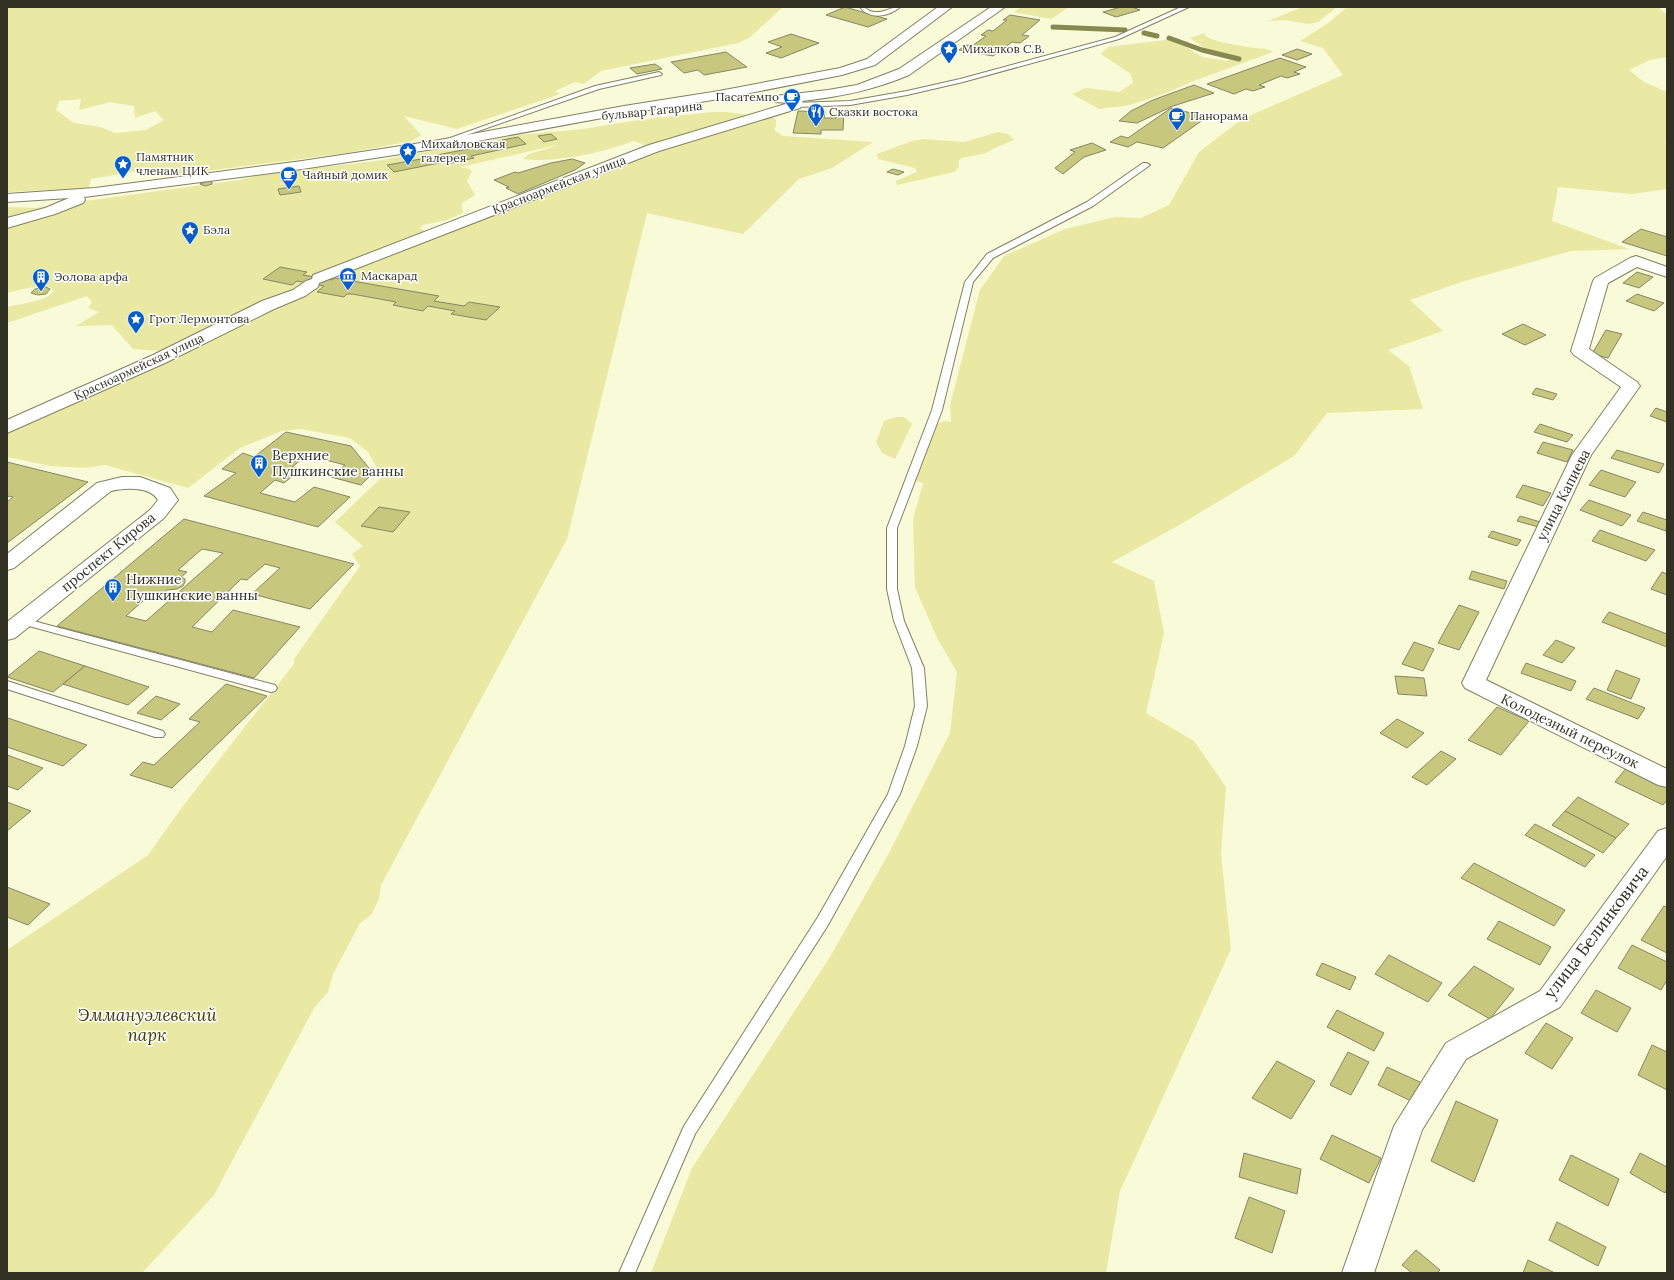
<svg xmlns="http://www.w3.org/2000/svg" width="1674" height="1280" viewBox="0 0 1674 1280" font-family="Lora,serif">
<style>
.green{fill:#e9e9a3;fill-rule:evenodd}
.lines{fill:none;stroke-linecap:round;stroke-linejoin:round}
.stream{stroke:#888851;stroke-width:5}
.building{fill:#c7c77d;stroke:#868667;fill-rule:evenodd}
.service-casing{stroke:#818162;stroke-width:2}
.minor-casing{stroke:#818162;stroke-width:2}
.service{fill:#fff;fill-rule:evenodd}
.minor{fill:#fff;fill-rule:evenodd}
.labels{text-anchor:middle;stroke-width:3;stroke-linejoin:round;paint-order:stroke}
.far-poi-label{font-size:12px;fill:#313224;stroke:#fff;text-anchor:start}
.far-street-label{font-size:12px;fill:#313224;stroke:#fff}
.poi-label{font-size:14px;fill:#313224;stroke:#fff;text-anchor:start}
.street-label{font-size:14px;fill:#313224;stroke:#fff}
.near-street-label{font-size:17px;fill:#313224;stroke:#fff}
.near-park-label{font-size:17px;font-style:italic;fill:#3e3c00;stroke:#fff}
</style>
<rect width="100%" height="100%" fill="#f9fad7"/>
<!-- green -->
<g class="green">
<path d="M 7,7 L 783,7 L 749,38 L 738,43 L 601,71 L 584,84 L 575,82 L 555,91 L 560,94 L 457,129 L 404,116 L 421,135 L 412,141 L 347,153 L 160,177 L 159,167 L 91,179 L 89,188 L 7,192 ZM 81,99 L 79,110 L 110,102 L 134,106 L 135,118 L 155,111 L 164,120 L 146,130 L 115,133 L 100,127 L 74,123 L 56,110 L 59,101 Z"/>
<polygon points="1021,7 1069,7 1051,19 1014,12"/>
<polygon points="1303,7 1337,7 1318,22 1308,24 1285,20 1268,21"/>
<polygon points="1347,7 1658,7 1667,15 1667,57 1650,60 1629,70 1644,82 1667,92 1667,141 1665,143 1667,146 1667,189 1632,194 1558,187 1552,221 1629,249 1571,251 1461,282 1410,300 1443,331 1388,350 1409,366 1423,409 1327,413 1294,456 1181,524 1112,562 1154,581 1164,633 1146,713 1194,741 1226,787 1221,854 1231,949 1120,1191 1106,1273 651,1273 692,1168 830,957 889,853 950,733 957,672 937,638 915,587 913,519 923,483 915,481 915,472 932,427 943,421 951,422 950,405 980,290 1004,256 1065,229 1115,217 1141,218 1169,205 1199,152 1242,119 1343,75 1323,48 1300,41 1327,24"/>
<path d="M 1205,33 L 1204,35 C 1212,42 1243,46 1254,48 C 1261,49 1267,48 1273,52 L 1191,82 L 1169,92 L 1130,105 L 1099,109 L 1072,94 L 1086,88 L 1119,92 L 1133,83 L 1131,74 L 1101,54 L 1108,47 L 1173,39 L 1202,57 L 1227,61 L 1234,57 L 1207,50 L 1190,38 Z"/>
<path d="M 712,112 L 725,112 L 774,118 L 776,120 L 776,126 L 774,130 L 783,136 L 873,142 L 832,168 L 799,179 L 743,234 L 647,213 L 567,539 L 381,885 L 379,899 L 371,915 L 360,923 L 333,974 L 328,992 L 314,1008 L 214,1195 L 142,1273 L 7,1273 L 7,950 L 148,855 L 183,806 L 294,664 L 294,659 L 360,566 L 352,554 L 363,546 L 335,522 L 382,477 L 368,452 L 350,438 L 301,429 L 282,431 L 240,448 L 188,488 L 105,465 L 85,468 L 50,466 L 7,457 L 7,432 L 176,352 L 133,349 L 112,325 L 76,326 L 99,312 L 88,308 L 92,302 L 87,296 L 7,323 L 7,307 C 19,304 49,301 54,290 C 46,281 18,291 7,293 L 7,207 L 34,208 L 239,180 L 264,174 L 376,161 L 519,135 L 583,129 L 639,120 ZM 634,141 L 658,150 L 613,170 L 451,230 L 426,232 L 420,228 L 423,225 L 447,220 L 463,213 L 462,203 L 475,195 L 467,181 L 472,171 L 470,169 L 460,167 L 562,144 L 529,154 L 523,159 C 560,163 599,153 634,141 Z"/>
<polygon points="998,132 1008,134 1014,140 995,148 986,153 962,158 959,160 959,167 954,172 897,185 896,181 917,172 915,168 878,159 877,154 912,141 923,139 965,142"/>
<polygon points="896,417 904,417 912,424 895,459 882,453 876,442 884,421"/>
</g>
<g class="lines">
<!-- stream -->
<g class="stream">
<polyline points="1053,27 1125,30"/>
<polyline points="1144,33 1157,36"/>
<polyline points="1169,38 1202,50 1239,59"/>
</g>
</g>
<!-- building -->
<g class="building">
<polygon points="845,7 887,19 868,27 826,15"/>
<polygon points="1121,7 1132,7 1140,10 1116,17 1103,12"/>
<polygon points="1010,15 1040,20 1022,35 1029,36 1020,43 1012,42 993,56 959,50 966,45 972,46 986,36 981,35 988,30 993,31 1007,20 1003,20"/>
<polygon points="791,34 819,43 781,58 766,53 782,47 768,42"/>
<polygon points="1297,49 1312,54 1297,60 1282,55"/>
<polygon points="726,52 747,67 704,75 698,70 684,73 671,62"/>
<polygon points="1280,58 1306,67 1294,72 1300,74 1287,78 1281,76 1259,85 1265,87 1253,91 1246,89 1234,94 1207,84"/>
<polygon points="655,64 662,69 637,74 630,68"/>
<polygon points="1194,85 1214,93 1173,106 1137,123 1119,121 1131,111 1153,100"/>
<polygon points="1171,108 1207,117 1163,148 1137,142 1128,147 1110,142 1121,136 1128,138"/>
<polygon points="798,111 825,112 824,118 836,118 836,113 844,113 843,130 821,130 821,134 793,133"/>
<polygon points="551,134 557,139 544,142 538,136"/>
<polygon points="518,137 526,144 471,156 474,158 447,164 444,162 394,172 387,165 438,156 437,155 504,142 502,140"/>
<polygon points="1092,143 1106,150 1084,157 1063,174 1055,168 1075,152 1070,150"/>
<polygon points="572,159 585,163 575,170 518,194 506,188 509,187 494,180 515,172 518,173 551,163"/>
<polygon points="893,169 904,172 898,175 887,172"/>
<polygon points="208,181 212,182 212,184 205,186 200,184"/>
<polygon points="299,186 301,192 280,195 278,189"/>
<polygon points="1641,229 1667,237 1667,256 1622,242"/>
<polygon points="280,267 307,272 303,275 332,280 335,278 439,296 434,301 464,306 469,302 500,307 486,320 451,314 455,311 428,306 423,311 393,305 396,302 352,294 347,294 344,297 317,292 324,286 297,281 292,285 263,279"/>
<polygon points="1637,272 1653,277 1639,288 1623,283"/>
<polygon points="46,287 50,289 46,294 38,295 31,293 35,289"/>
<polygon points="1637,294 1664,303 1654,311 1626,301"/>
<polygon points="1523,324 1546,335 1525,345 1502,334"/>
<polygon points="1606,330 1622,334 1608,358 1592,354"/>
<polygon points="1536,388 1557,394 1553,400 1532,394"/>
<polygon points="1656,408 1667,412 1667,422 1650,416"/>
<polygon points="1540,424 1573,435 1567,442 1534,432"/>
<polygon points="286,432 351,446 373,473 361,485 331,477 345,465 307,455 292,467 301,469 284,483 275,480 260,493 295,502 314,487 350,497 318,527 204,496 236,473 222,469 243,453 254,457"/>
<polygon points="1543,442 1573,450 1567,462 1537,453"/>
<polygon points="1617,450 1664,464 1659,473 1611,458"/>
<polygon points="7,462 88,482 7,543 7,502 13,497 7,496"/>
<polygon points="1601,470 1636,482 1625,497 1589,485"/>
<polygon points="1523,485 1551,493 1543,506 1516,497"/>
<polygon points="1589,500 1631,515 1622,526 1580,510"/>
<polygon points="379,507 410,512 393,532 361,526"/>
<polygon points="1643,512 1667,520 1666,531 1637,521"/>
<polygon points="1520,516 1544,523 1542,528 1517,521"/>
<path d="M 184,519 L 354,564 L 310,609 L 252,594 L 280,568 L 265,564 L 247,580 L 241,579 L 192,627 L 212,632 L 233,610 L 300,627 L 254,678 L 57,626 ZM 202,549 L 223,553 L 146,621 L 126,616 L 152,593 L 160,596 L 167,590 L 177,589 L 183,586 L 185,582 L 185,579 L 181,577 L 187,572 L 178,570 Z"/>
<polygon points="1600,530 1655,550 1646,561 1592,541"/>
<polygon points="1492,531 1521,540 1517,546 1488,537"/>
<polygon points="1472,571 1507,581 1504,589 1469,579"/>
<polygon points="1662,572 1667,574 1667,595 1651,589"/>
<polygon points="1459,605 1479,612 1459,650 1438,643"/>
<polygon points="1609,612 1667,634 1667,647 1602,622"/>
<polygon points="1556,640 1575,648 1562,663 1543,655"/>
<polygon points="1414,642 1434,649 1423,671 1402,664"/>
<polygon points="39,651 85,666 53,692 7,677"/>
<polygon points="1526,663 1576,681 1571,691 1521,673"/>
<polygon points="85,666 149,687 128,705 63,684"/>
<polygon points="1616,670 1640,679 1631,699 1607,690"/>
<polygon points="1395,676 1424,678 1427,696 1398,694"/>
<polygon points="226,684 267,696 172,788 130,775 143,762 154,765 200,722 189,719"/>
<polygon points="1594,688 1645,708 1638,719 1586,699"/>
<polygon points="156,696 180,704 161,720 137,713"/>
<polygon points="1497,707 1529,721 1501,755 1468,740"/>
<polygon points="7,718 8,718 87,745 63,766 7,747"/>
<polygon points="1397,719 1424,733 1407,748 1380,733"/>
<polygon points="1441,751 1456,759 1427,785 1412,777"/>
<polygon points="7,755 43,768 18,790 7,786"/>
<polygon points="1627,767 1667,786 1667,800 1663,805 1615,782"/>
<polygon points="1578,797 1629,824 1616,838 1565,811"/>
<polygon points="7,802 31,811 7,831"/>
<polygon points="1565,811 1616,838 1603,853 1552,825"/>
<polygon points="1535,824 1595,855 1585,867 1525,835"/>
<polygon points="1474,863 1565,910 1554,926 1461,878"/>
<polygon points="7,887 50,904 28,925 7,917"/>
<polygon points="1664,906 1667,907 1667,953 1641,940"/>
<polygon points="1499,921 1551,947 1540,965 1487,939"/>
<polygon points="1632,945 1667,962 1667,980 1661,990 1618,968"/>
<polygon points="1389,955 1442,983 1428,1002 1375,974"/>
<polygon points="1322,963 1356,977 1350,990 1316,975"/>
<polygon points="1474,966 1514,989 1490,1019 1448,995"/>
<polygon points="1596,990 1631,1008 1617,1032 1581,1013"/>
<polygon points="1337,1010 1384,1033 1374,1051 1327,1027"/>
<polygon points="1546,1023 1573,1038 1552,1069 1525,1053"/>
<polygon points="1652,1045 1667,1052 1667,1090 1638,1075"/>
<polygon points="1348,1052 1369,1062 1351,1095 1330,1085"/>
<polygon points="1277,1061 1315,1081 1291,1119 1252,1098"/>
<polygon points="1387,1067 1422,1083 1413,1102 1378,1085"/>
<polygon points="1456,1101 1498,1120 1474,1182 1431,1161"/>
<polygon points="1332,1135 1381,1158 1369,1183 1320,1159"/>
<polygon points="1244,1153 1301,1169 1297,1194 1239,1177"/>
<polygon points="1640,1153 1667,1167 1667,1189 1665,1193 1630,1173"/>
<polygon points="1571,1155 1619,1179 1608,1206 1559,1180"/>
<polygon points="1249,1197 1285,1211 1272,1253 1235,1238"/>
<polygon points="1557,1222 1606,1247 1598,1266 1549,1240"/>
<polygon points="1416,1250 1440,1270 1437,1273 1412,1273 1402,1265"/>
<polygon points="1528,1260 1555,1273 1523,1273"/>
</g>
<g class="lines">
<!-- service casing -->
<g class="service-casing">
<g id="service">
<path d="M 860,7 C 867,7 868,12 875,12 C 884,13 891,7 900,7 C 889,17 869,20 860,7 Z"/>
<polygon points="1181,7 1189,7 1119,39 963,82 907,95 850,105 795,107 792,105 795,103 850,101 907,91 960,79 1115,37"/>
<polygon points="659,72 662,74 661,75 599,89 444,143 439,142 595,86"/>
<polygon points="1143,163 1146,163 1150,165 1093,206 993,258 973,282 942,410 897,528 897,589 904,621 924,668 927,706 917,746 900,794 828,925 695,1134 635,1273 619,1273 684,1126 818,917 888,794 905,746 915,706 912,668 894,621 887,589 887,528 932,410 965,282 987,254 1087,202"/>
<polygon points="22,618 275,685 277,688 275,691 271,692 18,623 17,621 18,619"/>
<polygon points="7,681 163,731 165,734 163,737 155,737 7,689"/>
</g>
</g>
<!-- minor casing -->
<g class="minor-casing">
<g id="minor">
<polygon points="938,7 952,7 875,65 842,75 719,99 624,114 434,149 302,169 84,197 85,200 83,203 55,214 7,228 7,218 45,208 69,198 7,202 7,194 95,188 302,161 434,141 624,106 719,91 840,68 867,59"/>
<path d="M 991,7 L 1005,7 L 909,75 C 874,90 839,97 802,101 L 803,103 L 800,108 L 659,151 L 319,283 L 318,287 L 305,296 L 274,309 L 165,363 L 7,433 L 7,420 L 153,355 L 262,301 L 293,290 L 306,281 L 312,279 L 313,275 L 649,145 L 789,103 L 775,102 L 773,99 L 775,96 L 828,90 L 857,85 L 899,69 Z"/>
<polygon points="1636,256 1667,267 1667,277 1637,267 1608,283 1589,349 1637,382 1640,386 1591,455 1486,680 1667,769 1667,787 1658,785 1465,688 1462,683 1572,455 1621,387 1574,355 1571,351 1593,281 1595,278 1630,258"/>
<path d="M 122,477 L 140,477 L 170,488 L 178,500 L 164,518 L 15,638 L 7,640 L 7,622 L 150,510 L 158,500 C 150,486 124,488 111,491 L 14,568 L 7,570 L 7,554 L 97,483 Z"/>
<polygon points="1667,828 1667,856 1560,1007 1466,1059 1422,1130 1374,1273 1342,1273 1394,1126 1446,1043 1540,991 1658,831"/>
</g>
</g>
<!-- service -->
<use href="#service" class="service"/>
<!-- minor -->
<use href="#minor" class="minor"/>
</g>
<!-- icons -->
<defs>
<g id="sight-pin" transform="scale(0.9)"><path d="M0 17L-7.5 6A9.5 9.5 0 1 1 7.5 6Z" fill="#085dc7" stroke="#fff"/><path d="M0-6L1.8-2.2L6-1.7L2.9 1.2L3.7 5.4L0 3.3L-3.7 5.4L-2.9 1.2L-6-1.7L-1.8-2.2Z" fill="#fff"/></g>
<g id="cafe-pin" transform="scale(0.9)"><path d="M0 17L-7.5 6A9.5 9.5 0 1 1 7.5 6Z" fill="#085dc7" stroke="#fff"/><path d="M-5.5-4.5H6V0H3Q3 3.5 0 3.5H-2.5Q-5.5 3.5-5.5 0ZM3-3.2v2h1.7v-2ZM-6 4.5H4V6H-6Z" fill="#fff"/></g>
<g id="restaurant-pin" transform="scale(0.9)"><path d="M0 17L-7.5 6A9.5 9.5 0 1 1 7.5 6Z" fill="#085dc7" stroke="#fff"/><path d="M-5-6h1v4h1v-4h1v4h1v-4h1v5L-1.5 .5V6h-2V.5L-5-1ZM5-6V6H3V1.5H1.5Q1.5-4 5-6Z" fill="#fff"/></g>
<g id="museum-pin" transform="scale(0.9)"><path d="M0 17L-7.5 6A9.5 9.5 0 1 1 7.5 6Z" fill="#085dc7" stroke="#fff"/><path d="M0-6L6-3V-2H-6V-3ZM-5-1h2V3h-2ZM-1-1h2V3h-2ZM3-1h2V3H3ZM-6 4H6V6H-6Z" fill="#fff"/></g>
<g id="building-pin" transform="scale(0.9)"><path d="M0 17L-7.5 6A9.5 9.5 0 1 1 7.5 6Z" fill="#085dc7" stroke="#fff"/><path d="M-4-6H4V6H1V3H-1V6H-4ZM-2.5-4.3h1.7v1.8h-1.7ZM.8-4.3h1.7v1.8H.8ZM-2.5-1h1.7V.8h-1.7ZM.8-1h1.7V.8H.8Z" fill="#fff"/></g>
</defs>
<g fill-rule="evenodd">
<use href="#sight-pin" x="949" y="49"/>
<use href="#cafe-pin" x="792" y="97"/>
<use href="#restaurant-pin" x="816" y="112"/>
<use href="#cafe-pin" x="1177" y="116"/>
<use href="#sight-pin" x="408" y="151"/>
<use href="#sight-pin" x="123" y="164"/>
<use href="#cafe-pin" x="289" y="175"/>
<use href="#sight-pin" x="190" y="230"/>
<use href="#museum-pin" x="348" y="276"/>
<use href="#building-pin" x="41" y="277"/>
<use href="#sight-pin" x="136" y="319"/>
<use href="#building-pin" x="259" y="463"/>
<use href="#building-pin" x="113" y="587"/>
</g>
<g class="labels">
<!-- far-poi labels -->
<g class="far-poi-label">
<text x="962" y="53">Михалков С.В.</text>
<text x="779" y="101" text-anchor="end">Пасатемпо</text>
<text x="829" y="116">Сказки востока</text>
<text x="1190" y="120">Панорама</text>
<text x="421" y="148">Михайловская<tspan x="421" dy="14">галерея</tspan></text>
<text x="136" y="161">Памятник<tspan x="136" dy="14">членам ЦИК</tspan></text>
<text x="302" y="179">Чайный домик</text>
<text x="203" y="234">Бэла</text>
<text x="361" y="280">Маскарад</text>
<text x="54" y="281">Эолова арфа</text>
<text x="149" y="323">Грот Лермонтова</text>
</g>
<!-- far-street labels -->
<g class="far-street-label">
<text transform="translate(652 111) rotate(-6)" y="4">бульвар Гагарина</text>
<text transform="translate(559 185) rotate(-21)" y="4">Красноармейская улица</text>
<text transform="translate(139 367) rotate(-25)" y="4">Красноармейская улица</text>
</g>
<!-- poi labels -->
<g class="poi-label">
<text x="272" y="460">Верхние<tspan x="272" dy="16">Пушкинские ванны</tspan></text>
<text x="126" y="584">Нижние<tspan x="126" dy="16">Пушкинские ванны</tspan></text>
</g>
<!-- street labels -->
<g class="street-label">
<text transform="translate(1563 495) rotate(-63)" y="5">улица Капиева</text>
<text transform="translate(108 552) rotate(-39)" y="5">проспект Кирова</text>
<text transform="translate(1570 731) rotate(26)" y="5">Колодезный переулок</text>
</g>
<!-- near-street labels -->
<g class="near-street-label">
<text transform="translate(1596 932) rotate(-53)" y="6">улица Белинковича</text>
</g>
<!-- near-park labels -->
<g class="near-park-label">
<text x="147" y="1021">Эммануэлевский<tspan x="147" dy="20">парк</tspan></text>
</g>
</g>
<!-- border -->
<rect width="1674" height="1280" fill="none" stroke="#313224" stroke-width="16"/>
</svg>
